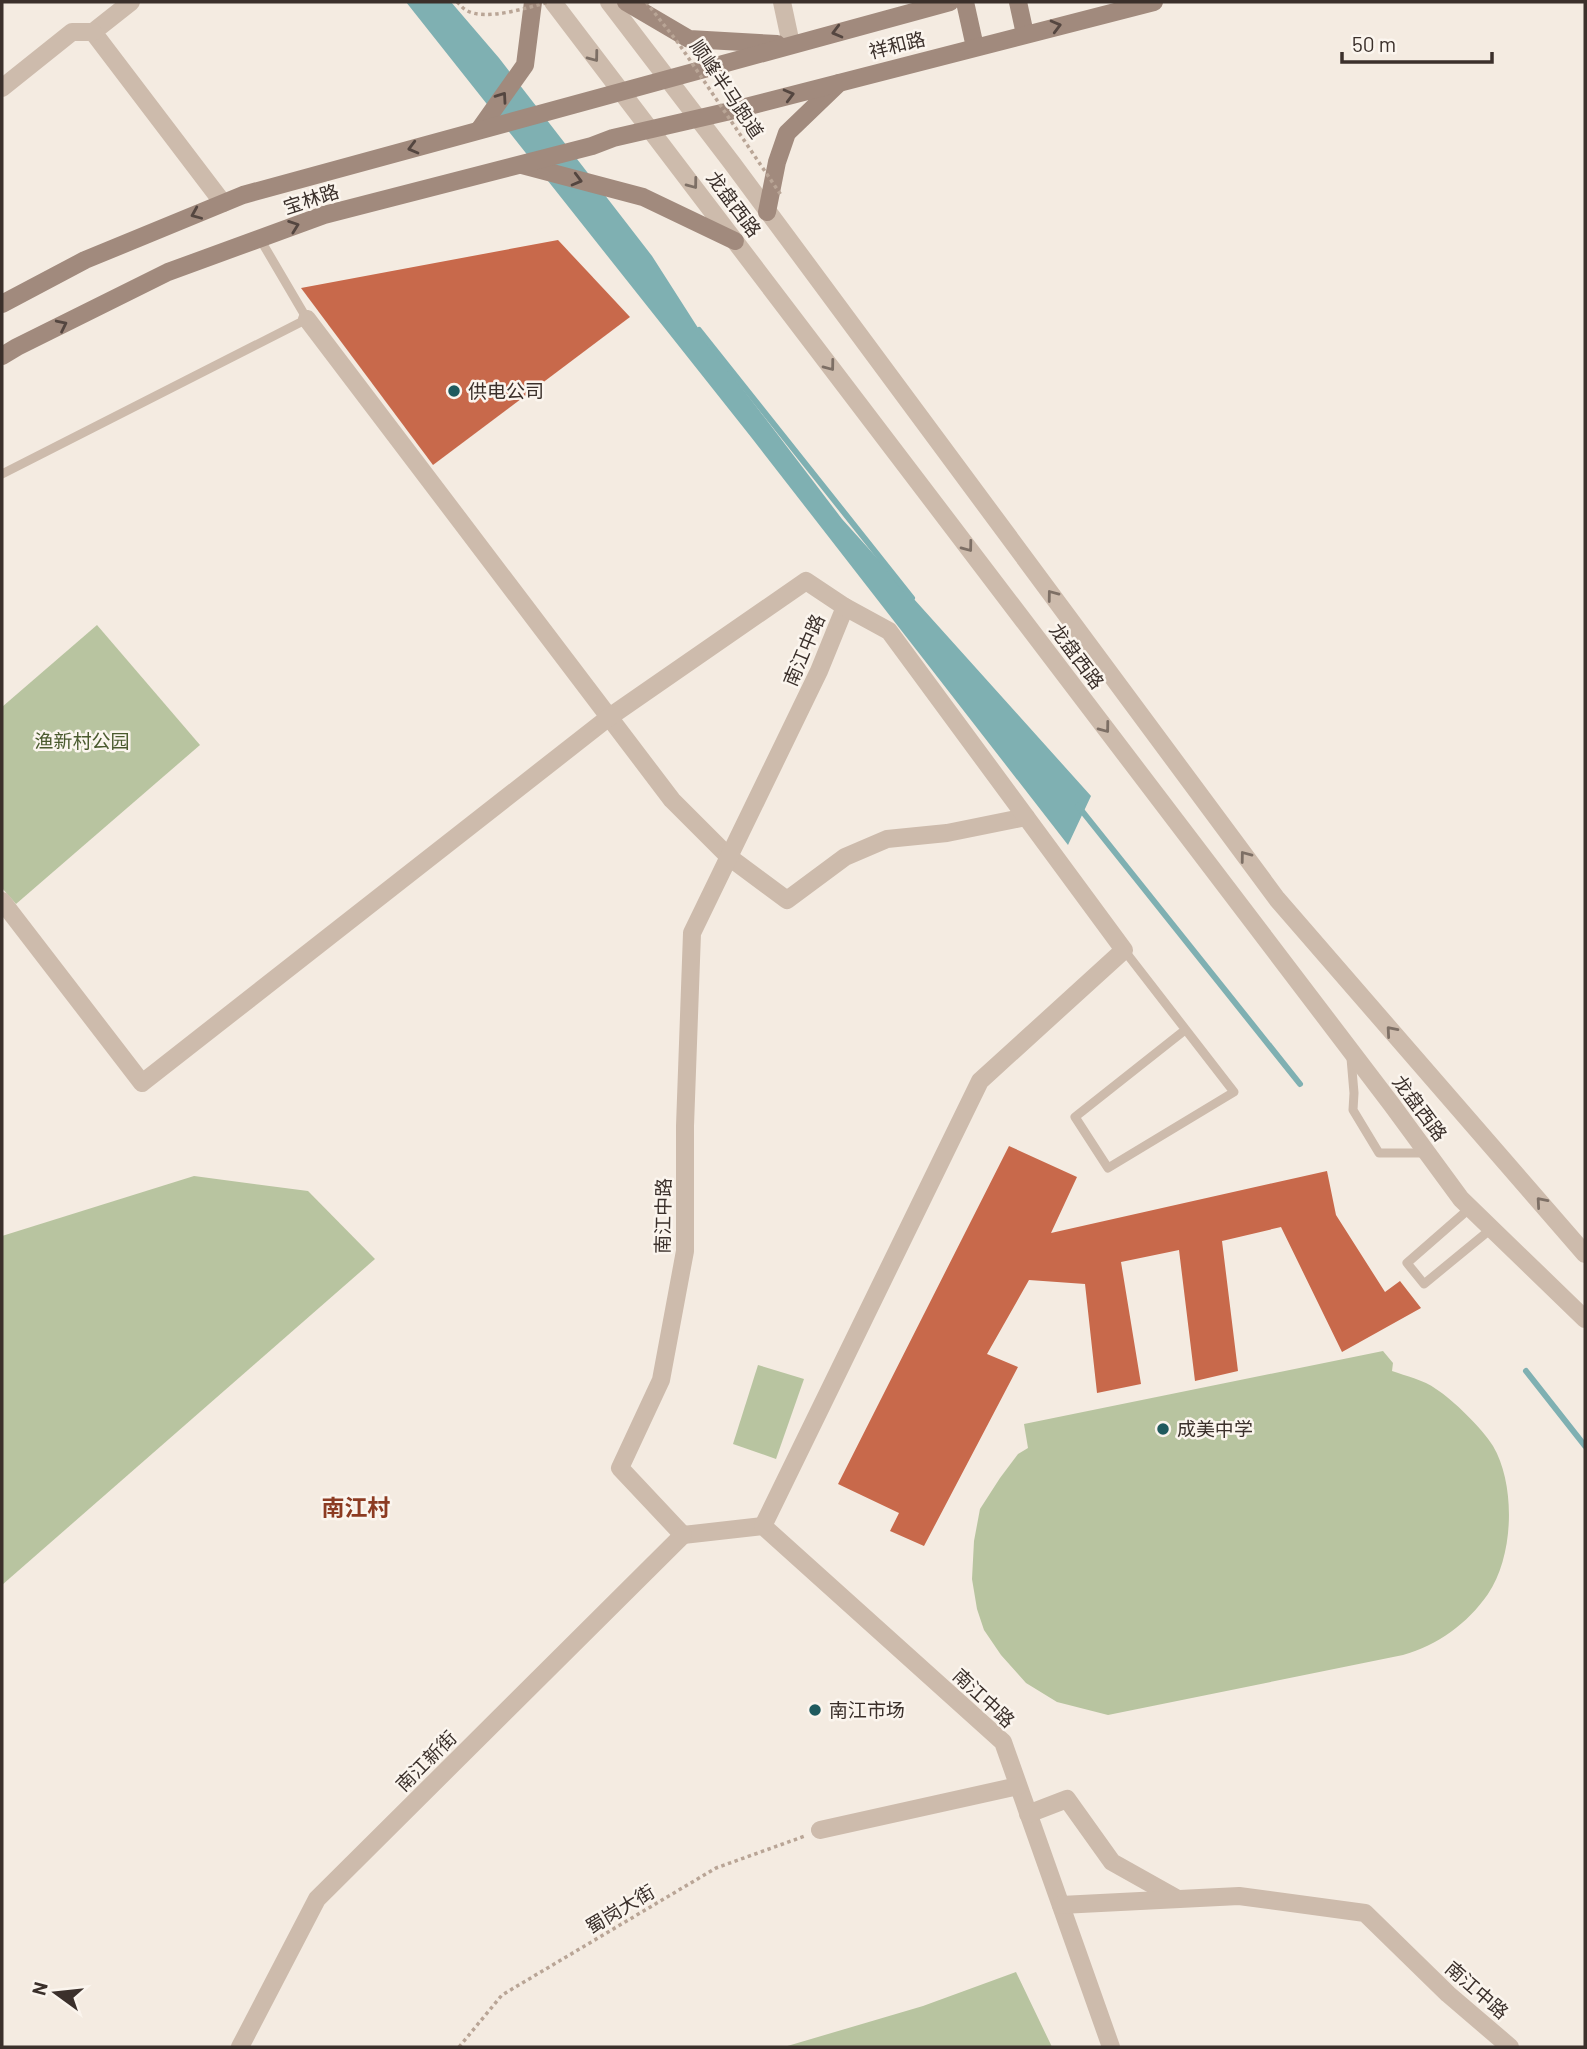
<svg xmlns="http://www.w3.org/2000/svg" width="1587" height="2049" viewBox="0 0 1587 2049" font-family="Barlow,'Noto Sans SC',sans-serif">
<style>
.green{fill:#b8c4a0}
.water{fill:#7fb0b2}
.lines{fill:none;stroke-linecap:round;stroke-linejoin:round}
.stream{stroke:#7fb0b2;stroke-width:6}
.building{fill:#c8694b}
.path{stroke:#b9a596;stroke-width:3.5;stroke-dasharray:3.5 3.5;stroke-linecap:butt}
.service{stroke:#cdbbac;stroke-width:9}
.minor{stroke:#cdbbac;stroke-width:18}
.tertiary{stroke:#cdbbac;stroke-width:18}
.secondary{stroke:#a18a7d;stroke-width:18}
.path-bridge{stroke:#b9a596;stroke-width:3.5;stroke-dasharray:3.5 3.5;stroke-linecap:butt}
.oneway{stroke:#544640}
.oneway2{stroke:#7d6f65}
.poi-dot{fill:#1f5a5e;stroke:#fbf5ee;stroke-width:2.5}
.labels{text-anchor:middle;stroke-width:5;stroke-linejoin:round;paint-order:stroke}
.street-label{font-size:19px;fill:#3b302b;stroke:#fbf5ee}
.poi-label{font-size:19px;fill:#3b302b;stroke:#fbf5ee;text-anchor:start}
.park-label{font-size:19px;fill:#4a5a2e;stroke:#fbf5ee}
.quarter-label{font-size:23px;font-weight:bold;fill:#8c3b22;stroke:#fbf5ee}
</style>
<rect width="100%" height="100%" fill="#f4ebe1"/>
<!-- green -->
<g class="green">
<polygon points="97,625 200,745 16,904 2,888 2,707"/>
<polygon points="194,1176 308,1191 375,1259 2,1585 2,1236"/>
<path d="M 1383,1351 L 1393,1363 L 1392,1371 C 1406,1376 1424,1380 1436,1389 C 1453,1400 1482,1428 1493,1446 C 1516,1485 1514,1556 1488,1594 C 1467,1624 1438,1645 1403,1655 L 1108,1715 L 1057,1702 L 1026,1683 L 1001,1655 L 984,1630 L 977,1609 L 972,1579 L 974,1541 L 980,1509 L 1000,1478 L 1018,1454 L 1028,1448 L 1024,1424 Z"/>
<polygon points="758,1365 804,1379 776,1459 733,1444"/>
<polygon points="1016,1972 1052,2047 784,2047 923,2006"/>
</g>
<!-- water -->
<polygon class="water" points="406,2 451,2 499,58 652,256 707,342 842,519 1091,796 1068,845 751,437"/>
<g class="lines">
<!-- stream -->
<g class="stream">
<polyline points="699,330 912,598"/>
<polyline points="1078,806 1300,1084"/>
<polyline points="1526,1371 1585,1446"/>
</g>
</g>
<!-- building -->
<g class="building">
<polygon points="558,240 630,317 433,465 301,288"/>
<polygon points="1009,1146 1077,1177 1051,1233 1327,1171 1336,1215 1385,1292 1400,1281 1421,1308 1342,1352 1281,1227 1222,1241 1238,1371 1195,1381 1179,1250 1121,1262 1141,1384 1097,1393 1085,1284 1029,1280 987,1354 1018,1367 924,1546 890,1531 899,1513 838,1484"/>
</g>
<g class="lines">
<!-- path -->
<polyline class="path" points="459,2047 502,1995 716,1868 805,1836"/>
<!-- service -->
<g class="service">
<polyline points="2,474 307,319 260,239"/>
<polyline points="1124,950 1234,1092 1108,1168 1075,1117 1185,1030"/>
<polyline points="1351,1058 1354,1093 1353,1110 1379,1153 1427,1153"/>
<polyline points="1470,1208 1407,1263 1424,1284 1491,1229"/>
</g>
<!-- minor -->
<g class="minor">
<polyline points="131,2 93,32 223,203"/>
<polyline points="782,2 791,44"/>
<polyline points="2,88 72,32 93,32"/>
<polyline points="307,319 672,800 729,857 787,900 845,857 887,839 947,833 1026,817"/>
<polyline points="2,901 142,1083 608,718 806,581 845,607 819,671 692,933 685,1126 685,1251 661,1380 620,1468 683,1535 763,1526 1003,1742 1111,2047"/>
<polyline points="763,1526 980,1081 1124,950 889,631 845,607"/>
<polyline points="1028,1814 1067,1799 1112,1862 1178,1899"/>
<polyline points="820,1830 1018,1786"/>
<polyline points="1061,1905 1239,1896 1365,1913 1448,1994 1510,2047"/>
<polyline points="240,2047 317,1899 683,1535"/>
</g>
<!-- tertiary -->
<g class="tertiary">
<polyline points="553,2 1392,1105 1461,1199 1585,1319"/>
<polyline points="609,2 732,163 1277,899 1585,1254"/>
</g>
<!-- secondary -->
<g class="secondary">
<polyline points="626,2 689,39 777,44"/>
<polyline points="965,2 975,47"/>
<polyline points="1018,2 1025,34"/>
<polyline points="479,130 525,65 533,2"/>
<polyline points="522,165 643,197 735,241"/>
<polyline points="767,212 777,162 787,133 839,83"/>
<polyline points="2,304 85,260 243,195 950,2"/>
<polyline points="2,356 17,347 168,272 324,215 592,146 613,138 726,112 1154,2"/>
</g>
<!-- path-bridge -->
<g class="path-bridge">
<path d="M 457,2 C 460,4 462,8 466,10 C 485,22 529,7 549,2"/>
<polyline points="646,2 679,44 781,195"/>
</g>
</g>
<!-- one-way arrows -->
<defs><path id="oneway-chevron" d="M-2-3.5L2.5 0L-2 3.5" fill="none" stroke-width="1.6" stroke-linecap="round" stroke-linejoin="round" transform="scale(1.75)"/></defs>
<g class="oneway">
<use href="#oneway-chevron" transform="translate(1056 26) rotate(-15)"/>
<use href="#oneway-chevron" transform="translate(837 32) rotate(165)"/>
<use href="#oneway-chevron" transform="translate(789 95) rotate(-15)"/>
<use href="#oneway-chevron" transform="translate(502 97) rotate(-55)"/>
<use href="#oneway-chevron" transform="translate(413 148) rotate(165)"/>
<use href="#oneway-chevron" transform="translate(577 180) rotate(15)"/>
<use href="#oneway-chevron" transform="translate(196 214) rotate(157)"/>
<use href="#oneway-chevron" transform="translate(294 226) rotate(-20)"/>
<use href="#oneway-chevron" transform="translate(62 325) rotate(-26)"/>
</g>
<g class="oneway2">
<use href="#oneway-chevron" transform="translate(594 57) rotate(53)"/>
<use href="#oneway-chevron" transform="translate(693 184) rotate(53)"/>
<use href="#oneway-chevron" transform="translate(830 366) rotate(53)"/>
<use href="#oneway-chevron" transform="translate(968 547) rotate(53)"/>
<use href="#oneway-chevron" transform="translate(1052 595) rotate(-127)"/>
<use href="#oneway-chevron" transform="translate(1105 728) rotate(53)"/>
<use href="#oneway-chevron" transform="translate(1245 856) rotate(-127)"/>
<use href="#oneway-chevron" transform="translate(1391 1031) rotate(-131)"/>
<use href="#oneway-chevron" transform="translate(1541 1202) rotate(-131)"/>
</g>
<!-- markers -->
<g class="poi-dot">
<circle cx="454" cy="391" r="7"/>
<circle cx="1163" cy="1429" r="7"/>
<circle cx="815" cy="1710" r="7"/>
</g>
<g class="labels">
<!-- street labels -->
<g class="street-label">
<text transform="translate(897 45) rotate(-14)" y="7">祥和路</text>
<text transform="translate(727 89) rotate(56)" y="7">顺峰半马跑道</text>
<text transform="translate(311 199) rotate(-18)" y="7">宝林路</text>
<text transform="translate(734 204) rotate(53)" y="7">龙盘西路</text>
<text transform="translate(804 650) rotate(-67)" y="7">南江中路</text>
<text transform="translate(1077 656) rotate(53)" y="7">龙盘西路</text>
<text transform="translate(1420 1108) rotate(53)" y="7">龙盘西路</text>
<text transform="translate(663 1216) rotate(-89)" y="7">南江中路</text>
<text transform="translate(984 1698) rotate(43)" y="7">南江中路</text>
<text transform="translate(426 1761) rotate(-45)" y="7">南江新街</text>
<text transform="translate(620 1909) rotate(-31)" y="7">蜀岗大街</text>
<text transform="translate(1477 1990) rotate(41)" y="7">南江中路</text>
</g>
<!-- poi labels -->
<g class="poi-label">
<text x="468" y="398">供电公司</text>
<text x="1177" y="1436">成美中学</text>
<text x="829" y="1717">南江市场</text>
</g>
<!-- park labels -->
<g class="park-label">
<text x="82" y="748">渔新村公园</text>
</g>
<!-- quarter labels -->
<g class="quarter-label">
<text x="356" y="1516">南江村</text>
</g>
</g>
<!-- border -->
<rect width="1587" height="2049" fill="none" stroke="#3b302b" stroke-width="7"/>
<!-- north arrow -->
<g transform="translate(56 1993) rotate(285)" stroke="#fbf5ee" stroke-width="5" paint-order="stroke">
<path d="M0-5L12 26L0 18L-12 26Z" fill="#3b302b"/>
<text y="-10" font-size="19" font-weight="bold" text-anchor="middle" fill="#3b302b">N</text>
</g>
<!-- scale -->
<path d="M1342 52v10h150v-10" fill="none" stroke="#3b302b" stroke-width="3.5"/>
<text x="1352" y="52" font-size="21" fill="#3b302b" stroke="#fbf5ee" stroke-width="5" paint-order="stroke">50 m</text>
</svg>
